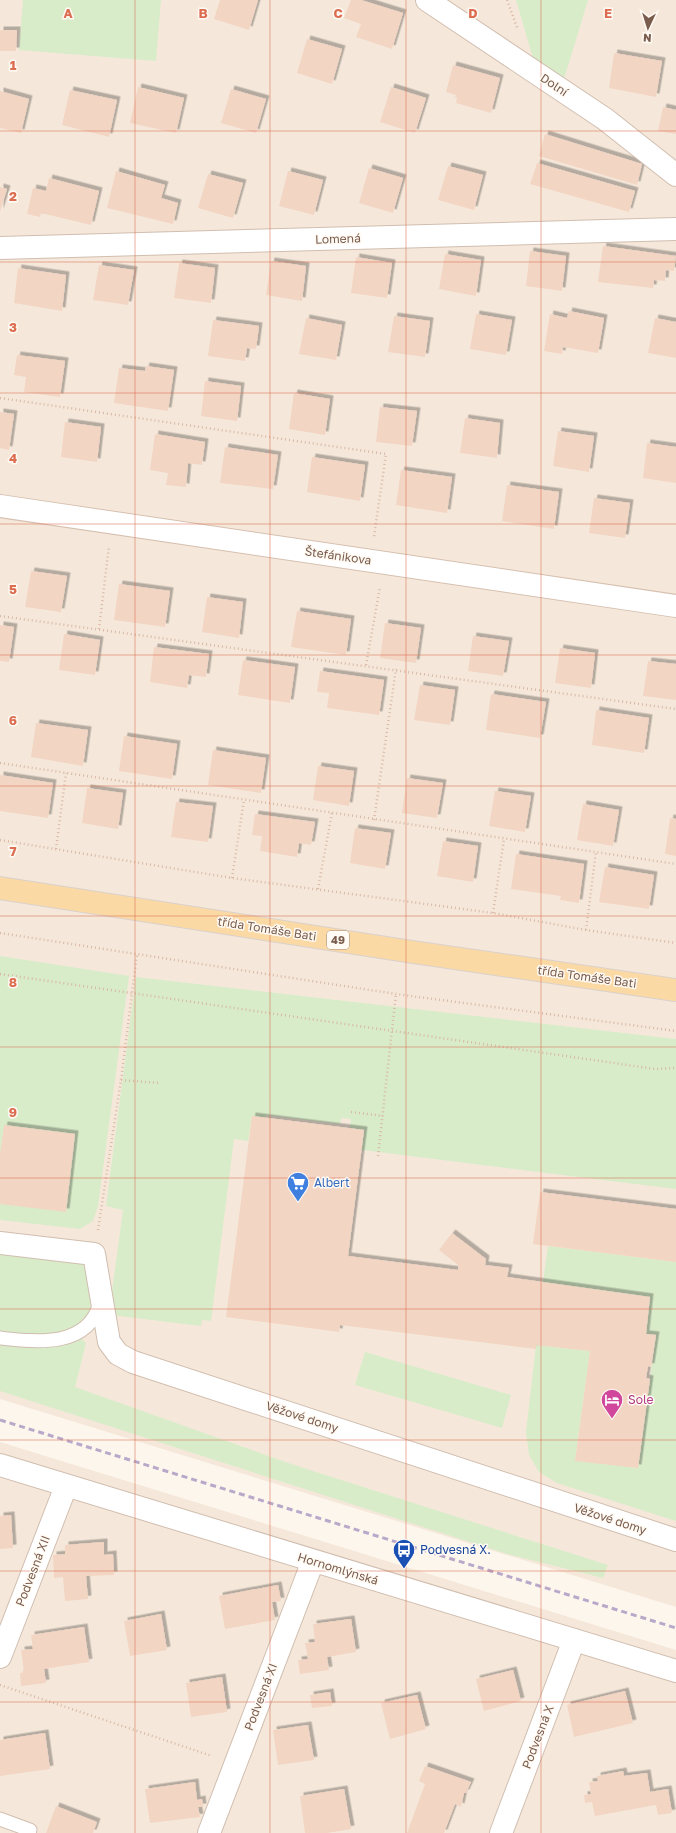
<svg xmlns="http://www.w3.org/2000/svg" width="676" height="1833" viewBox="0 0 676 1833" font-family="'Golos Text',sans-serif">
<style>
.residential{fill:#f5e8da}
.green{fill:#d8ecc9}
.building{fill:#f3d5c3;filter:url(#shadow)}
.lines{fill:none;stroke-linecap:round;stroke-linejoin:round}
.lane-casing{stroke:#d1beb0;stroke-width:15}
.street-casing{stroke:#d1beb0;stroke-width:24}
.secondary-casing{stroke:#d6c0b0;stroke-width:24}
.primary-casing{stroke:#dad1cd;stroke-width:24}
.path{stroke:#d9b8a5;stroke-width:2.5;stroke-dasharray:1 3;stroke-linecap:butt}
.lane{stroke:#fff;stroke-width:13}
.street{stroke:#fff;stroke-width:22}
.secondary{stroke:#fff;stroke-width:22}
.primary{stroke:#fbd9a5;stroke-width:22}
.rail{stroke:#b9a8c9;stroke-width:3;stroke-dasharray:6 4;stroke-linecap:butt}
.grid{fill:none;stroke:#dc6d51;stroke-width:1;stroke-opacity:0.55}
.labels{text-anchor:middle;stroke-width:3;stroke-linejoin:round;paint-order:stroke}
.shield{fill:#fffaf3;stroke:#a28b7f;stroke-width:1}
.shield-label{font-size:11px;font-weight:bold;fill:#7a5c4d}
.street-label{font-size:12px;fill:#7a5c4d;stroke:#fffaf3}
.shop-label{font-size:12px;fill:#366cbe;stroke:#fffaf3;text-anchor:start}
.hotel-label{font-size:12px;fill:#b23c85;stroke:#fffaf3;text-anchor:start}
.transit-label{font-size:12px;fill:#164399;stroke:#fffaf3;text-anchor:start}
.grid-label{font-size:13px;text-anchor:middle;font-weight:bold;fill:#dc6d51;stroke:#fffaf3;stroke-width:3;stroke-linejoin:round;paint-order:stroke}
</style>
<defs>
<filter id="shadow"><feDropShadow dx="3.5" dy="-3.5" stdDeviation="0" flood-color="#0004"/></filter>
</defs>
<rect width="100%" height="100%" fill="#fdf6ec"/>
<!-- residential -->
<g class="residential">
<polygon points="0,0 676,0 676,1607 0,1399"/>
<polygon points="0,1442 676,1650 676,1833 0,1833"/>
</g>
<!-- green -->
<g class="green">
<polygon points="23,0 161,0 156,61 19,50"/>
<polygon points="516,0 588,0 564,79 533,58"/>
<polygon points="0,956 129,976 98,1206 93,1221 80,1229 0,1220"/>
<polygon points="136,977 676,1039 676,1189 362,1150 364,1130 350,1128 351,1119 341,1118 340,1124 266,1115 266,1118 252,1116 248,1141 234,1139 211,1321 202,1320 201,1326 111,1315 110,1306 123,1210 106,1206"/>
<polygon points="0,1246 76,1260 83,1265 89,1273 99,1326 82,1339 86,1343 75,1387 291,1464 608,1565 603,1578 507,1554 0,1391"/>
<polygon points="548,1246 676,1262 676,1521 557,1483 539,1472 529,1455 526,1432 536,1345 590,1351 575,1460 638,1468 656,1335 646,1334 650,1297 543,1283"/>
<polygon points="365,1352 511,1395 502,1428 355,1385"/>
</g>
<!-- building -->
<g class="building">
<polygon points="220,0 258,0 249,30 214,19"/>
<polygon points="351,0 361,0 403,13 392,49 356,37 361,24 344,18"/>
<polygon points="0,30 17,30 16,51 0,51"/>
<polygon points="307,39 342,49 332,84 297,73"/>
<polygon points="614,53 662,61 656,97 609,88"/>
<polygon points="453,65 500,78 491,113 456,103 457,98 455,97 456,95 446,92"/>
<polygon points="138,87 184,98 176,133 130,123"/>
<polygon points="391,87 426,98 415,133 380,122"/>
<polygon points="231,89 266,99 256,133 221,123"/>
<polygon points="70,90 117,100 109,137 62,125"/>
<polygon points="0,91 29,99 21,133 0,128"/>
<polygon points="663,107 676,110 676,134 658,131"/>
<polygon points="545,134 642,164 637,185 539,156"/>
<polygon points="537,163 635,191 629,212 530,184"/>
<polygon points="448,166 483,175 474,210 438,200"/>
<polygon points="369,168 403,178 393,213 359,203"/>
<polygon points="116,171 165,185 161,198 178,203 173,224 107,208"/>
<polygon points="288,171 323,180 314,215 279,206"/>
<polygon points="208,174 243,183 233,218 198,208"/>
<polygon points="49,178 99,191 91,225 41,213 40,217 27,214 33,188 46,191"/>
<polygon points="0,187 7,189 0,212"/>
<polygon points="603,246 676,256 674,271 666,270 665,281 654,280 653,288 598,282"/>
<polygon points="530,251 566,256 562,291 526,286"/>
<polygon points="445,254 481,260 476,296 439,289"/>
<polygon points="356,257 392,263 387,298 351,293"/>
<polygon points="271,261 306,266 302,301 266,295"/>
<polygon points="179,263 215,268 211,303 174,298"/>
<polygon points="99,265 134,270 128,305 93,300"/>
<polygon points="18,268 66,275 62,311 14,303"/>
<polygon points="569,311 604,318 598,353 563,347 562,354 544,351 550,314 567,318"/>
<polygon points="476,314 512,320 506,355 470,349"/>
<polygon points="394,316 430,321 425,357 388,352"/>
<polygon points="306,318 342,325 336,360 299,354"/>
<polygon points="655,318 676,322 676,358 648,353"/>
<polygon points="213,320 259,326 256,349 247,348 245,361 208,356"/>
<polygon points="17,355 65,361 60,397 24,392 26,377 14,375"/>
<polygon points="146,366 174,370 168,411 114,403 119,368 145,371"/>
<polygon points="205,381 241,386 237,421 201,416"/>
<polygon points="294,393 330,399 325,435 289,429"/>
<polygon points="380,407 417,411 412,446 376,442"/>
<polygon points="0,412 14,414 9,450 0,448"/>
<polygon points="465,418 500,423 497,458 460,453"/>
<polygon points="65,422 101,427 97,462 61,457"/>
<polygon points="558,431 594,436 589,472 553,466"/>
<polygon points="155,434 205,442 202,465 188,463 186,487 166,485 168,473 150,470"/>
<polygon points="647,443 676,447 676,483 643,478"/>
<polygon points="225,447 278,455 273,489 220,483"/>
<polygon points="312,457 365,465 360,501 307,492"/>
<polygon points="401,470 452,477 447,513 396,505"/>
<polygon points="507,485 559,492 554,529 502,521"/>
<polygon points="594,498 630,503 625,538 589,533"/>
<polygon points="31,571 67,576 61,612 25,607"/>
<polygon points="119,584 170,591 165,627 114,620"/>
<polygon points="207,597 243,602 239,638 202,632"/>
<polygon points="297,611 351,619 346,655 291,647"/>
<polygon points="385,623 421,628 416,663 380,658"/>
<polygon points="0,625 14,627 9,662 0,661"/>
<polygon points="64,634 100,640 95,675 59,670"/>
<polygon points="473,636 509,641 503,676 468,671"/>
<polygon points="154,647 209,654 206,677 189,675 187,688 150,682"/>
<polygon points="560,648 595,653 591,688 555,683"/>
<polygon points="243,660 295,667 290,703 238,695"/>
<polygon points="648,661 676,664 676,700 643,696"/>
<polygon points="320,671 384,680 379,715 327,708 329,693 317,692"/>
<polygon points="420,685 455,690 450,725 414,720"/>
<polygon points="491,694 546,702 540,738 486,730"/>
<polygon points="596,710 649,718 644,753 592,745"/>
<polygon points="36,723 88,730 83,766 31,757"/>
<polygon points="124,736 177,744 172,779 119,771"/>
<polygon points="213,750 266,758 261,793 208,785"/>
<polygon points="318,766 354,771 349,806 313,800"/>
<polygon points="0,775 53,783 48,818 0,811"/>
<polygon points="407,778 443,783 437,818 402,813"/>
<polygon points="87,788 123,793 118,829 82,823"/>
<polygon points="495,791 531,796 525,832 489,826"/>
<polygon points="176,802 213,806 208,842 171,837"/>
<polygon points="583,804 619,810 613,846 577,840"/>
<polygon points="255,814 315,822 311,845 299,843 297,857 260,851 262,836 252,835"/>
<polygon points="670,818 676,819 676,856 665,854"/>
<polygon points="355,828 391,833 385,869 350,863"/>
<polygon points="443,841 478,846 473,882 437,876"/>
<polygon points="516,854 584,864 579,903 560,900 561,896 511,889"/>
<polygon points="605,867 654,875 649,909 599,902"/>
<polygon points="252,1116 364,1130 348,1256 458,1270 458,1265 439,1250 452,1233 486,1259 485,1265 509,1268 507,1277 650,1297 646,1334 656,1335 651,1367 648,1366 646,1378 650,1379 638,1468 575,1461 590,1351 536,1345 536,1349 340,1325 339,1332 226,1317"/>
<polygon points="4,1125 75,1134 66,1212 0,1204 0,1154"/>
<polygon points="540,1192 676,1209 676,1262 533,1244"/>
<polygon points="11,1515 13,1548 0,1549 0,1516"/>
<polygon points="104,1542 104,1555 113,1554 114,1575 86,1576 88,1599 65,1601 63,1577 54,1578 53,1555 65,1554 65,1545"/>
<polygon points="278,1585 281,1601 272,1602 275,1620 225,1629 219,1596"/>
<polygon points="161,1614 167,1650 130,1656 124,1621"/>
<polygon points="351,1619 356,1652 327,1657 329,1670 300,1674 298,1660 308,1659 305,1643 315,1642 313,1624"/>
<polygon points="84,1627 89,1662 44,1669 46,1683 21,1686 20,1673 24,1672 21,1650 33,1649 31,1635"/>
<polygon points="513,1670 521,1701 484,1711 476,1679"/>
<polygon points="222,1677 227,1712 191,1717 186,1683"/>
<polygon points="625,1691 633,1723 574,1737 567,1705"/>
<polygon points="330,1692 332,1706 312,1708 310,1695"/>
<polygon points="417,1695 426,1729 390,1739 381,1703"/>
<polygon points="308,1725 314,1760 278,1765 273,1730"/>
<polygon points="45,1733 50,1769 0,1776 0,1740"/>
<polygon points="425,1766 471,1782 466,1793 464,1793 461,1807 455,1804 444,1833 407,1833 425,1784 419,1781"/>
<polygon points="623,1771 624,1776 647,1773 650,1792 668,1789 672,1813 658,1815 656,1805 595,1816 592,1802 585,1803 584,1795 591,1794 589,1782 598,1781 597,1776"/>
<polygon points="195,1782 197,1800 202,1799 203,1807 198,1807 200,1817 150,1823 145,1789"/>
<polygon points="344,1789 351,1829 327,1833 305,1833 300,1796"/>
<polygon points="56,1806 97,1822 93,1833 46,1833"/>
</g>
<g class="lines">
<!-- lane casing -->
<g class="lane-casing">
<g id="lane">
<path d="M 0,1338 C 37,1342 88,1348 100,1303"/>
<polyline points="0,1819 30,1830"/>
</g>
</g>
<!-- street casing -->
<g class="street-casing">
<g id="street">
<polyline points="427,0 605,119 676,175"/>
<polyline points="0,248 676,229"/>
<polyline points="0,1243 94,1254 109,1342 118,1354 133,1362 676,1540"/>
<polyline points="0,1465 676,1671"/>
<polyline points="0,1657 66,1486"/>
<polyline points="209,1833 313,1561"/>
<polyline points="501,1833 574,1640"/>
</g>
</g>
<!-- secondary casing -->
<g class="secondary-casing">
<polyline id="secondary" points="0,506 676,606"/>
</g>
<!-- primary casing -->
<g class="primary-casing">
<polyline id="primary" points="0,888 406,951 676,990"/>
</g>
<!-- path -->
<g class="path">
<polyline points="507,0 518,30"/>
<polyline points="0,398 386,454 374,537"/>
<polyline points="0,616 676,709"/>
<polyline points="99,629 109,546"/>
<polyline points="366,665 380,587"/>
<polyline points="0,763 676,864"/>
<polyline points="374,820 396,669"/>
<polyline points="0,840 232,878 493,913 586,930 676,943"/>
<polyline points="56,849 66,773"/>
<polyline points="232,878 244,800"/>
<polyline points="318,889 332,813"/>
<polyline points="493,913 504,839"/>
<polyline points="586,930 596,851"/>
<polyline points="0,933 396,994 676,1031"/>
<polyline points="0,974 655,1069 676,1068"/>
<polyline points="121,1080 159,1083"/>
<polyline points="351,1112 383,1116"/>
<polyline points="378,1156 396,994"/>
<polyline points="98,1230 121,1080 137,954"/>
<polyline points="0,1685 212,1756"/>
</g>
<!-- lane -->
<use href="#lane" class="lane"/>
<!-- street -->
<use href="#street" class="street"/>
<!-- secondary -->
<use href="#secondary" class="secondary"/>
<!-- primary -->
<use href="#primary" class="primary"/>
<!-- rail -->
<polyline class="rail" points="0,1420 676,1628"/>
</g>
<!-- grid -->
<path class="grid" d="M 135,0 L 135,1833M 270,0 L 270,1833M 406,0 L 406,1833M 541,0 L 541,1833M 0,131 L 676,131M 0,262 L 676,262M 0,393 L 676,393M 0,524 L 676,524M 0,655 L 676,655M 0,786 L 676,786M 0,916 L 676,916M 0,1047 L 676,1047M 0,1178 L 676,1178M 0,1309 L 676,1309M 0,1440 L 676,1440M 0,1571 L 676,1571M 0,1702 L 676,1702"/>
<!-- icons -->
<defs>
<g id="supermarket-pin" transform="scale(1.15)"><path d="M0 17L-7.5 6A9.5 9.5 0 1 1 7.5 6Z" fill="#3f7fe0" stroke="#fffaf3"/><path d="M-6-5.5h2.5l.6 2H6L4.5 2H-2.5L-4.4-4H-6ZM-1.5 3.2a1.3 1.3 0 1 0 .1 0ZM3 3.2a1.3 1.3 0 1 0 .1 0Z" fill="#fff"/></g>
<g id="hotel-pin" transform="scale(1.15)"><path d="M0 17L-7.5 6A9.5 9.5 0 1 1 7.5 6Z" fill="#d1479c" stroke="#fffaf3"/><path d="M-6-4.5h1.5V1H6V5H4.5V3h-9V5H-6ZM-4 0a1.8 1.8 0 1 1 3.6 0ZM.5 0V-2.5h3Q6-2.5 6 0Z" fill="#fff"/></g>
<g id="bus-pin" transform="scale(1.15)"><path d="M0 17L-7.5 6A9.5 9.5 0 1 1 7.5 6Z" fill="#1a4fb4" stroke="#fffaf3"/><path d="M-5-6H5V4H4V6H2V4H-2V6H-4V4H-5ZM-3.5-4V0h7V-4ZM-3.5 1.2v1.5H-2V1.2ZM2 1.2v1.5H3.5V1.2Z" fill="#fff"/></g>
</defs>
<g fill-rule="evenodd">
<use href="#supermarket-pin" x="298" y="1183"/>
<use href="#hotel-pin" x="612" y="1400"/>
<use href="#bus-pin" x="404" y="1550"/>
</g>
<g class="labels">
<!-- shield labels -->
<rect class="shield" x="327" y="931" width="22" height="18" rx="3"/>
<g class="shield-label">
<text x="338" y="944">49</text>
</g>
<!-- street labels -->
<g class="street-label">
<text transform="translate(554 85) rotate(34)" y="4">Dolní</text>
<text transform="translate(338 239) rotate(-2)" y="4">Lomená</text>
<text transform="translate(338 556) rotate(8)" y="4">Štefánikova</text>
<text transform="translate(267 929) rotate(9)" y="4">třída Tomáše Bati</text>
<text transform="translate(587 977) rotate(8)" y="4">třída Tomáše Bati</text>
<text transform="translate(302 1417) rotate(18)" y="4">Věžové domy</text>
<text transform="translate(610 1519) rotate(18)" y="4">Věžové domy</text>
<text transform="translate(338 1569) rotate(17)" y="4">Hornomlýnská</text>
<text transform="translate(33 1571) rotate(-69)" y="4">Podvesná XII</text>
<text transform="translate(261 1697) rotate(-69)" y="4">Podvesná XI</text>
<text transform="translate(538 1737) rotate(-69)" y="4">Podvesná X</text>
</g>
<!-- shop labels -->
<g class="shop-label">
<text x="314" y="1187">Albert</text>
</g>
<!-- hotel labels -->
<g class="hotel-label">
<text x="628" y="1404">Sole</text>
</g>
<!-- transit labels -->
<g class="transit-label">
<text x="420" y="1554">Podvesná X.</text>
</g>
</g>
<g class="grid-label">
<text x="68" y="18">A</text>
<text x="203" y="18">B</text>
<text x="338" y="18">C</text>
<text x="473" y="18">D</text>
<text x="608" y="18">E</text>
<text x="13" y="70">1</text>
<text x="13" y="201">2</text>
<text x="13" y="332">3</text>
<text x="13" y="463">4</text>
<text x="13" y="594">5</text>
<text x="13" y="725">6</text>
<text x="13" y="856">7</text>
<text x="13" y="987">8</text>
<text x="13" y="1117">9</text>
</g>
<!-- north arrow -->
<g transform="translate(648 28) rotate(184)" stroke="#fffaf3" stroke-width="3" paint-order="stroke">
<path d="M0-3L7 15L0 10L-7 15Z" fill="#7a5c4d"/>
<text y="-6" font-size="11" font-weight="bold" text-anchor="middle" fill="#7a5c4d">N</text>
</g>
</svg>
